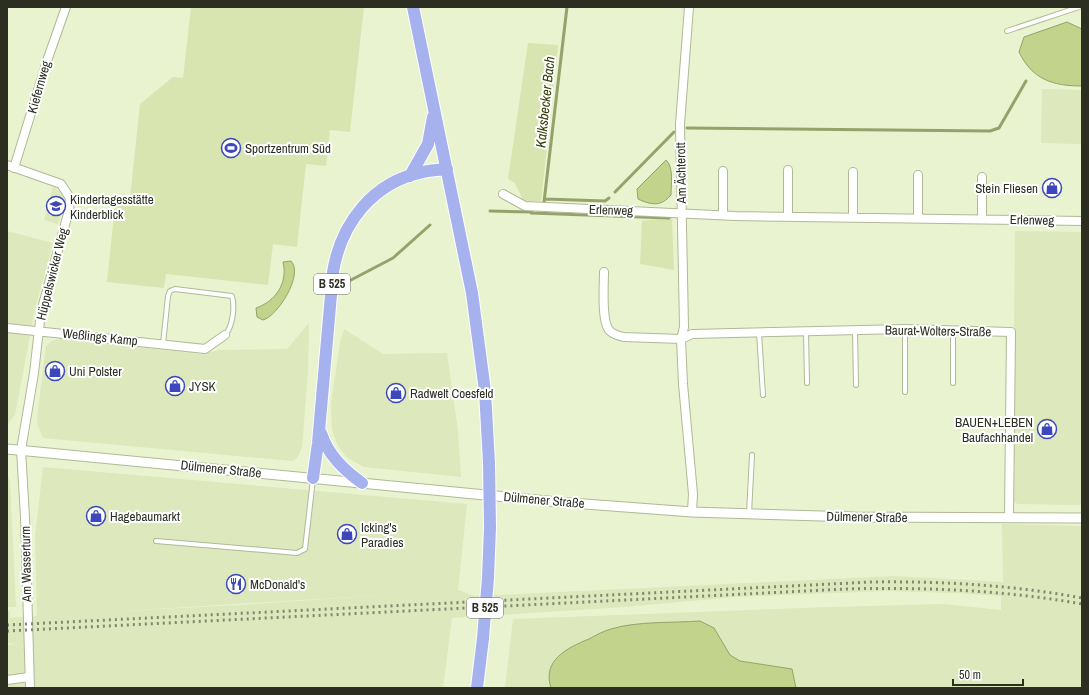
<svg xmlns="http://www.w3.org/2000/svg" width="1089" height="695" font-family="'Archivo Narrow',sans-serif">
  <style>
    .built { fill: #dde8bd; fill-rule: evenodd }
    .green { fill: #d8e5b0 }
    .water { fill: #c2d38b; stroke: #95a26b }
    .lines { fill: none; stroke-linecap: round; stroke-linejoin: round }
    .stream { stroke: #95a26b; stroke-width: 3 }
    .service-casing { stroke: #b1b997; stroke-width: 6 }
    .minor-casing { stroke: #b1b997; stroke-width: 10 }
    .tertiary-casing { stroke: #b1b997; stroke-width: 11 }
    .primary-casing { stroke: #fff; stroke-width: 14 }
    .service { stroke: #fff; stroke-width: 4 }
    .minor { stroke: #fff; stroke-width: 8 }
    .tertiary { stroke: #fff; stroke-width: 9 }
    .primary { stroke: #a6b2ee; stroke-width: 12 }
    .rail { stroke: #818770; stroke-width: 3; stroke-dasharray: 2 4; stroke-linecap: butt }
    .primary-bridge-casing { stroke: #fff; stroke-width: 14; stroke-linecap: butt }
    .primary-bridge { stroke: #a6b2ee; stroke-width: 12 }
    .labels { text-anchor: middle; dominant-baseline: central; stroke-width: 4; stroke-linejoin: round; paint-order: stroke }
    .shield { fill: #fff; stroke: #6b6d64; stroke-width: 1 }
    .shield-label { font-size: 12px; font-weight: bold; fill: #2b2e21 }
    .street-label { font-size: 13px; fill: #2b2e21; stroke: #fff }
    .poi-label { font-size: 13px; fill: #2b2e21; stroke: #fff; text-anchor: start }
    .water-label { font-size: 14px; font-style: italic; fill: #363f08; stroke: #fff }
  </style>
  <rect width="100%" height="100%" fill="#e9f3cf"/>
  <path class="built" d="M 1042,89 L 1082,90 L 1082,144 L 1041,143 Z
    M 53,186 L 60,192 L 65,200 L 58,224 L 44,220 Z
    M 7,231 L 53,243 L 35,309 L 15,415 L 7,425 Z
    M 1015,231 L 1082,232 L 1082,505 L 1018,504 L 1014,502 L 1012,496 Z
    M 309,323 L 308,372 L 302,448 L 297,458 L 292,461 L 43,438 L 38,426 L 37,418 L 46,346 L 53,340 L 63,339 L 200,354 L 219,350 L 287,349 Z
    M 344,329 L 383,354 L 447,353 L 458,431 L 461,477 L 364,467 L 346,457 L 337,444 L 332,430 L 331,404 L 340,343 Z
    M 43,467 L 467,504 L 458,590 L 475,596 L 894,576 L 1003,582 L 1002,524 L 1082,526 L 1082,688 L 505,688 L 513,619 L 829,607 L 944,604 L 1001,610 L 1001,596 L 955,593 L 885,591 L 735,597 L 624,607 L 452,618 L 443,688 L 7,688 L 7,645 L 17,644 L 7,643 L 7,611 L 10,611 L 10,618 L 37,616 L 35,537 ZM 383,595 L 239,605 L 106,612 Z
    M 7,473 L 10,482 L 16,607 L 7,607 Z"/>
  <path class="green" d="M 191,7 L 364,7 L 350,132 L 330,130 L 326,166 L 306,164 L 297,247 L 273,244 L 268,285 L 166,274 L 164,288 L 107,282 L 116,196 L 130,198 L 140,104 L 173,77 L 183,78 Z
    M 528,43 L 558,45 L 541,201 L 524,202 L 515,183 L 508,179 Z
    M 672,217 L 674,270 L 640,264 L 642,221 Z"/>
  <path class="water" d="M 1067,22 L 1082,29 L 1082,86 C 1052,86 1032,79 1019,52 L 1024,37 Z
    M 666,160 C 674,167 671,185 671,195 C 661,207 651,205 638,199 L 637,189 Z
    M 291,261 C 304,274 278,316 263,320 L 257,317 L 256,308 C 276,301 288,283 283,262 Z
    M 700,621 L 714,628 L 730,655 L 740,661 L 792,669 L 796,688 L 551,688 C 542,660 567,648 589,639 C 596,635 604,631 611,629 C 637,621 673,623 700,621 Z"/>
  <g class="lines">
    <path class="stream" d="M 687,128 L 990,131 L 999,128 L 1026,81
      M 615,192 L 674,132
      M 545,199 L 605,201 L 609,198
      M 544,202 L 567,7
      M 490,211 L 532,212
      M 531,213 L 669,218
      M 351,280 L 393,258 L 430,225"/>
    <defs>
      <path id="service" d="M 1007,31 L 1079,7
        M 855,331 L 856,385
        M 806,332 L 807,383
        M 759,333 L 763,395
        M 163,344 L 168,296 L 170,291 L 175,289 L 232,296 C 235,307 233,326 225,335
        M 953,383 L 953,332
        M 905,392 L 905,329
        M 749,514 L 752,455
        M 156,541 L 297,553 L 305,549 L 313,479"/>
      <path id="minor" d="M 689,7 L 680,124 L 684,327 L 681,339 L 683,384 L 693,494 L 692,512
        M 7,165 L 61,184 L 70,198 L 69,210 L 41,312 L 34,373 L 21,450 L 25,517 L 30,688
        M 14,168 L 48,58 L 66,7
        M 503,194 L 525,206 L 735,216 L 1082,221
        M 723,215 L 723,171
        M 788,216 L 788,170
        M 853,216 L 853,172
        M 918,218 L 918,175
        M 982,219 L 982,177
        M 604,272 C 604,285 601,323 610,331 C 614,335 619,336 624,337 L 681,339 L 692,334 L 905,329 L 1011,332 L 1009,516
        M 7,328 L 205,349 L 225,335
        M 7,680 L 29,677"/>
      <path id="tertiary" d="M 7,449 L 558,502 L 692,512 L 855,517 L 1082,518"/>
      <path id="primary" d="M 413,7 L 472,293 L 485,391 L 489,463
        M 410,176 L 428,144 L 433,117
        M 321,433 C 328,455 344,470 362,483
        M 313,478 L 318,443 L 333,272 C 341,223 373,182 423,172 C 431,170 439,170 447,169
        M 488,578 L 490,527
        M 477,688 L 483,638"/>
    </defs>
    <use href="#service" class="service-casing"/>
    <use href="#minor" class="minor-casing"/>
    <use href="#tertiary" class="tertiary-casing"/>
    <use href="#primary" class="primary-casing"/>
    <use href="#service" class="service"/>
    <use href="#minor" class="minor"/>
    <use href="#tertiary" class="tertiary"/>
    <use href="#primary" class="primary"/>
    <path class="rail" d="M 7,625 L 871,582 C 942,581 1012,585 1082,598
      M 7,631 L 845,589 C 925,587 1003,590 1082,604"/>
    <defs>
      <path id="primary-bridge" d="M 489,463 L 490,527
        M 483,638 L 488,578"/>
    </defs>
    <use href="#primary-bridge" class="primary-bridge-casing"/>
    <use href="#primary-bridge" class="primary-bridge"/>
  </g>
  <defs>
    <symbol id="stadium-ring" viewBox="-11 -11 22 22"><circle r="9.5" fill="#fff" stroke="#3b47ba" stroke-width="1.5"/><path d="M0-5a6.5 5 0 1 0 0 10a6.5 5 0 1 0 0-10ZM-3.5-1.8h7v3.6h-7Z" fill="#3b47ba"/></symbol>
    <symbol id="shop-ring" viewBox="-11 -11 22 22"><circle r="9.5" fill="#fff" stroke="#3b47ba" stroke-width="1.5"/><path d="M-5-2.5h2.3a2.7 3.5 0 0 1 5.4 0H5L5.5 6h-11ZM-1.5-2.5h3a1.5 2.3 0 0 0-3 0Z" fill="#3b47ba"/></symbol>
    <symbol id="school-ring" viewBox="-11 -11 22 22"><circle r="9.5" fill="#fff" stroke="#3b47ba" stroke-width="1.5"/><path d="M0-5L7-2L0 1L-7-2ZM-4 1L0 2.5L4 1V4Q0 6-4 4Z" fill="#3b47ba"/></symbol>
    <symbol id="restaurant-ring" viewBox="-11 -11 22 22"><circle r="9.5" fill="#fff" stroke="#3b47ba" stroke-width="1.5"/><path d="M-5-6h1v4h1v-4h1v4h1v-4h1v5L-1.5 .5V6h-2V.5L-5-1ZM5-6V6H3V1.5H1.5Q1.5-4 5-6Z" fill="#3b47ba"/></symbol>
  </defs>
  <g fill-rule="evenodd">
    <use href="#stadium-ring" x="220" y="137" width="22" height="22"/>
    <use href="#shop-ring" x="1041" y="177" width="22" height="22"/>
    <use href="#school-ring" x="45" y="195" width="22" height="22"/>
    <use href="#shop-ring" x="44" y="360" width="22" height="22"/>
    <use href="#shop-ring" x="164" y="375" width="22" height="22"/>
    <use href="#shop-ring" x="385" y="382" width="22" height="22"/>
    <use href="#shop-ring" x="1036" y="418" width="22" height="22"/>
    <use href="#shop-ring" x="85" y="505" width="22" height="22"/>
    <use href="#shop-ring" x="336" y="523" width="22" height="22"/>
    <use href="#restaurant-ring" x="225" y="573" width="22" height="22"/>
  </g>
  <g class="labels">
    <g class="shield">
      <rect x="314" y="274" width="36" height="20" rx="3"/>
      <rect x="467" y="598" width="36" height="20" rx="3"/>
    </g>
    <g class="shield-label">
      <text x="332" y="284">B 525</text>
      <text x="485" y="608">B 525</text>
    </g>
    <g class="street-label">
      <text transform="translate(39 87) rotate(-74)">Kiefernweg</text>
      <text transform="translate(681 173) rotate(-91)">Am Ächterott</text>
      <text transform="translate(611 210) rotate(2)">Erlenweg</text>
      <text transform="translate(1032 220) rotate(1)">Erlenweg</text>
      <text transform="translate(52 274) rotate(-76)">Hüppelswicker Weg</text>
      <text transform="translate(938 331) rotate(1)">Baurat-Wolters-Straße</text>
      <text transform="translate(100 337) rotate(6)">Weßlings Kamp</text>
      <text transform="translate(221 469) rotate(6)">Dülmener Straße</text>
      <text transform="translate(544 500) rotate(5)">Dülmener Straße</text>
      <text transform="translate(867 517) rotate(1)">Dülmener Straße</text>
      <text transform="translate(26 564) rotate(-91)">Am Wasserturm</text>
    </g>
    <g class="poi-label">
      <text x="245" y="148">Sportzentrum Süd</text>
      <text x="1038" y="188" text-anchor="end">Stein Fliesen</text>
      <text x="70" y="199">Kindertagesstätte<tspan x="70" dy="15">Kinderblick</tspan></text>
      <text x="69" y="371">Uni Polster</text>
      <text x="189" y="386">JYSK</text>
      <text x="410" y="393">Radwelt Coesfeld</text>
      <text x="1033" y="422" text-anchor="end">BAUEN+LEBEN<tspan x="1033" dy="15">Baufachhandel</tspan></text>
      <text x="110" y="516">Hagebaumarkt</text>
      <text x="361" y="527">Icking's<tspan x="361" dy="15">Paradies</tspan></text>
      <text x="250" y="584">McDonald's</text>
    </g>
    <g class="water-label">
      <text transform="translate(545 102) rotate(-84)">Kalksbecker Bach</text>
    </g>
  </g>
  <rect width="1089" height="695" fill="none" stroke="#2b2e21" stroke-width="16"/>
  <path d="M953 679v6h70v-6" fill="none" stroke="#2b2e21" stroke-width="2"/>
  <text x="959" y="679" font-size="12" fill="#2b2e21" stroke="#ffffff" stroke-width="3" paint-order="stroke">50 m</text>
</svg>
